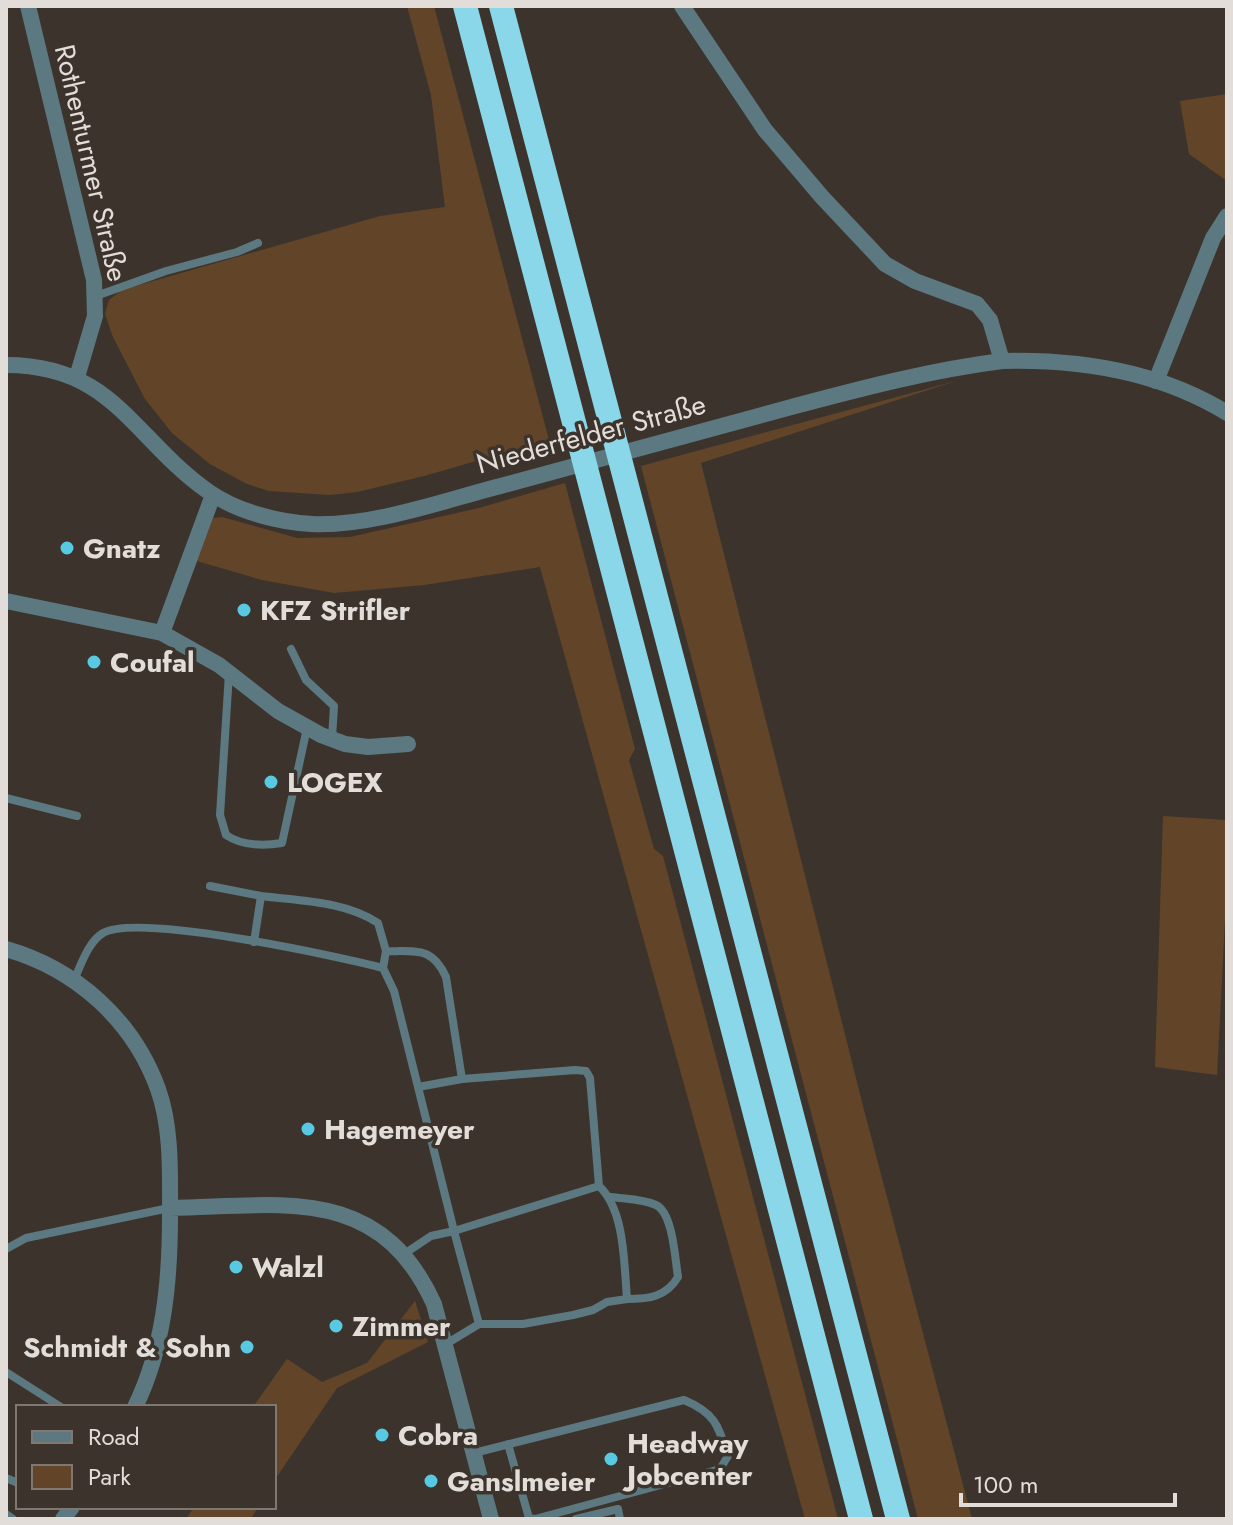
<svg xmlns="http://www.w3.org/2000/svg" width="1233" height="1525" font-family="Jost,sans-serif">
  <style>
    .green { fill: #624528 }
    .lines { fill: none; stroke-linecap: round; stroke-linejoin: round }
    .service { stroke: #5c7981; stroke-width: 8 }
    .minor { stroke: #5c7981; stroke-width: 16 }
    .tertiary { stroke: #5c7981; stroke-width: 16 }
    .motorway { stroke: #8bd7ea; stroke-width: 24 }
    .poi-dot { fill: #58c9e3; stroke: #3c342c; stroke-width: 3 }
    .labels { text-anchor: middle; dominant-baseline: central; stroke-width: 7; stroke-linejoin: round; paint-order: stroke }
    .street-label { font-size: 28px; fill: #e2ddd8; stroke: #3c342c }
    .poi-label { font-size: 28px; font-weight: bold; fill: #e2ddd8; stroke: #3c342c; text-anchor: start }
  </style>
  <rect width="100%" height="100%" fill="#3c342c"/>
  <path class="green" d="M 407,6 L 434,6 L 549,440 L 424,476 L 357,492 L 330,495 L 269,491 L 247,484 L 210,464 L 172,433 L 145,399 L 113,337 L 105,314 L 109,300 L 122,290 L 380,216 L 445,207 L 431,95 Z
    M 1227,94 L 1227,181 L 1189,154 L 1180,101 Z
    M 956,381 L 701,463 L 864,1110 L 972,1519 L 918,1519 L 641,466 Z
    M 565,483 L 635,749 L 629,760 L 654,849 L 663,856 L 838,1519 L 805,1519 L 540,567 L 424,585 L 334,593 L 262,580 L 197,561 L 213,518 L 222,517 L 297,538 L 350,537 L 479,508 Z
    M 1163,816 L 1227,820 L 1227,881 L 1217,1075 L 1155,1067 Z
    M 415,1301 L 428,1342 L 337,1388 L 274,1481 L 274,1407 L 253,1407 L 287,1359 L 322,1382 L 367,1363 Z
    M 194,1507 L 258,1507 L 251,1519 L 186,1519 Z"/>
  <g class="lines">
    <path class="service" d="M 96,296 L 166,271 L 237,252 L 258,243
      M 291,649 L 306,680 L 334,706 L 332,738
      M 229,673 L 220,815 L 226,835 C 242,846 263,846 282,843 L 307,728
      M 6,798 L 77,816
      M 210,886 L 261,896
      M 254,942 L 261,896 C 300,901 345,901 378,923 L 386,951 L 383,968
      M 386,951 C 416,952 432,946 446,977 L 462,1079 L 418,1087
      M 74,980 C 81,965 88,942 103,933 C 139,913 336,956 383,968 L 394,991 L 454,1231 L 431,1236 L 404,1254
      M 462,1079 L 575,1070 L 586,1071 L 590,1078 L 599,1186
      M 611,1197 C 625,1199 643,1199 656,1205 C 673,1213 675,1259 678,1277 C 666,1297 649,1299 627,1299
      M 6,1249 L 26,1238 L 169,1208
      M 446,1344 L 479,1324 L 523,1324 L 573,1315 L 593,1310 L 607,1302 L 627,1299 C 624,1264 625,1210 599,1186 L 454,1231 L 479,1324
      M 6,1372 L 61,1407
      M 474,1453 L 684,1400 C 715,1413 718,1425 728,1456 L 720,1469 L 535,1519 L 529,1518 L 508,1444
      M 6,1478 L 18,1483
      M 6,1514 L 13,1519
      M 576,1519 L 618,1509 L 620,1519"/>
    <path class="minor" d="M 28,6 L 94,280 L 95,316 L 77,377
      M 6,365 C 114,365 133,439 209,492 C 238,512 278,522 312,524 C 373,527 448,499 508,484 C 603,458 699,432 795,406 C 863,388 931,370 1002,361
      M 1156,381 L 1213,238 L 1227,216
      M 6,601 L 162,633 L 219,665 L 278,711 L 321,735 L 345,744 L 368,747 L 408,744
      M 162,633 L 213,495
      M 6,949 C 76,969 133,1020 158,1089 C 172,1128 170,1175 170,1216 C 170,1281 164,1348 135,1407
      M 170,1208 C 281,1206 379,1183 434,1304 L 491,1519
      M 63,1519 L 72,1507"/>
    <path class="tertiary" d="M 682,6 L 765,130 L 822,197 L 885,264 L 915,281 L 977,304 L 990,320 L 1002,361 C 1079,359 1160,372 1227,413"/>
    <path class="motorway" d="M 465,6 L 861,1519
      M 501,6 L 898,1519"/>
  </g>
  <g class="poi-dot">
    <circle cx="67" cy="548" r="8"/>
    <circle cx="244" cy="610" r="8"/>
    <circle cx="94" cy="662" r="8"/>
    <circle cx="271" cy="782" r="8"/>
    <circle cx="308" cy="1129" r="8"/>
    <circle cx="236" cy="1267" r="8"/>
    <circle cx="336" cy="1326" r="8"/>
    <circle cx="247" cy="1347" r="8"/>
    <circle cx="382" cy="1435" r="8"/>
    <circle cx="611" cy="1459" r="8"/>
    <circle cx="431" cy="1481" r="8"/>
  </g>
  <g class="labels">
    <g class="street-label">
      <text transform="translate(91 163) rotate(77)">Rothenturmer Straße</text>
      <text transform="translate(591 434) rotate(-15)">Niederfelder Straße</text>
    </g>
    <g class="poi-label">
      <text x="83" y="548">Gnatz</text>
      <text x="260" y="610">KFZ Strifler</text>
      <text x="110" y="662">Coufal</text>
      <text x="287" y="782">LOGEX</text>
      <text x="324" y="1129">Hagemeyer</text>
      <text x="252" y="1267">Walzl</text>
      <text x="352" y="1326">Zimmer</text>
      <text x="231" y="1347" text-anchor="end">Schmidt &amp; Sohn</text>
      <text x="398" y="1435">Cobra</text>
      <text x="627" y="1443">Headway<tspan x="627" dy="32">Jobcenter</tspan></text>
      <text x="447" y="1481">Ganslmeier</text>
    </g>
  </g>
  <rect width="1233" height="1525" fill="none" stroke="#e2ddd8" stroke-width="16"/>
  <rect x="16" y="1405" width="260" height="104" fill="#3c342c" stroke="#7e7871" stroke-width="2"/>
  <rect x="32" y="1431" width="40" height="12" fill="#5c7981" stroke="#7e7871" stroke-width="2"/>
  <text x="88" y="1445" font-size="24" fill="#e2ddd8">Road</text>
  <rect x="32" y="1465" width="40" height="24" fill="#624528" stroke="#7e7871" stroke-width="2"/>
  <text x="88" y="1485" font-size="24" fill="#e2ddd8">Park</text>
  <path d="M961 1493v12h214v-12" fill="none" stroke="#e2ddd8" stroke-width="4"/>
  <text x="973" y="1493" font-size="24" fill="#e2ddd8" stroke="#3c342c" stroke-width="6" paint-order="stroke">100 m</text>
</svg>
